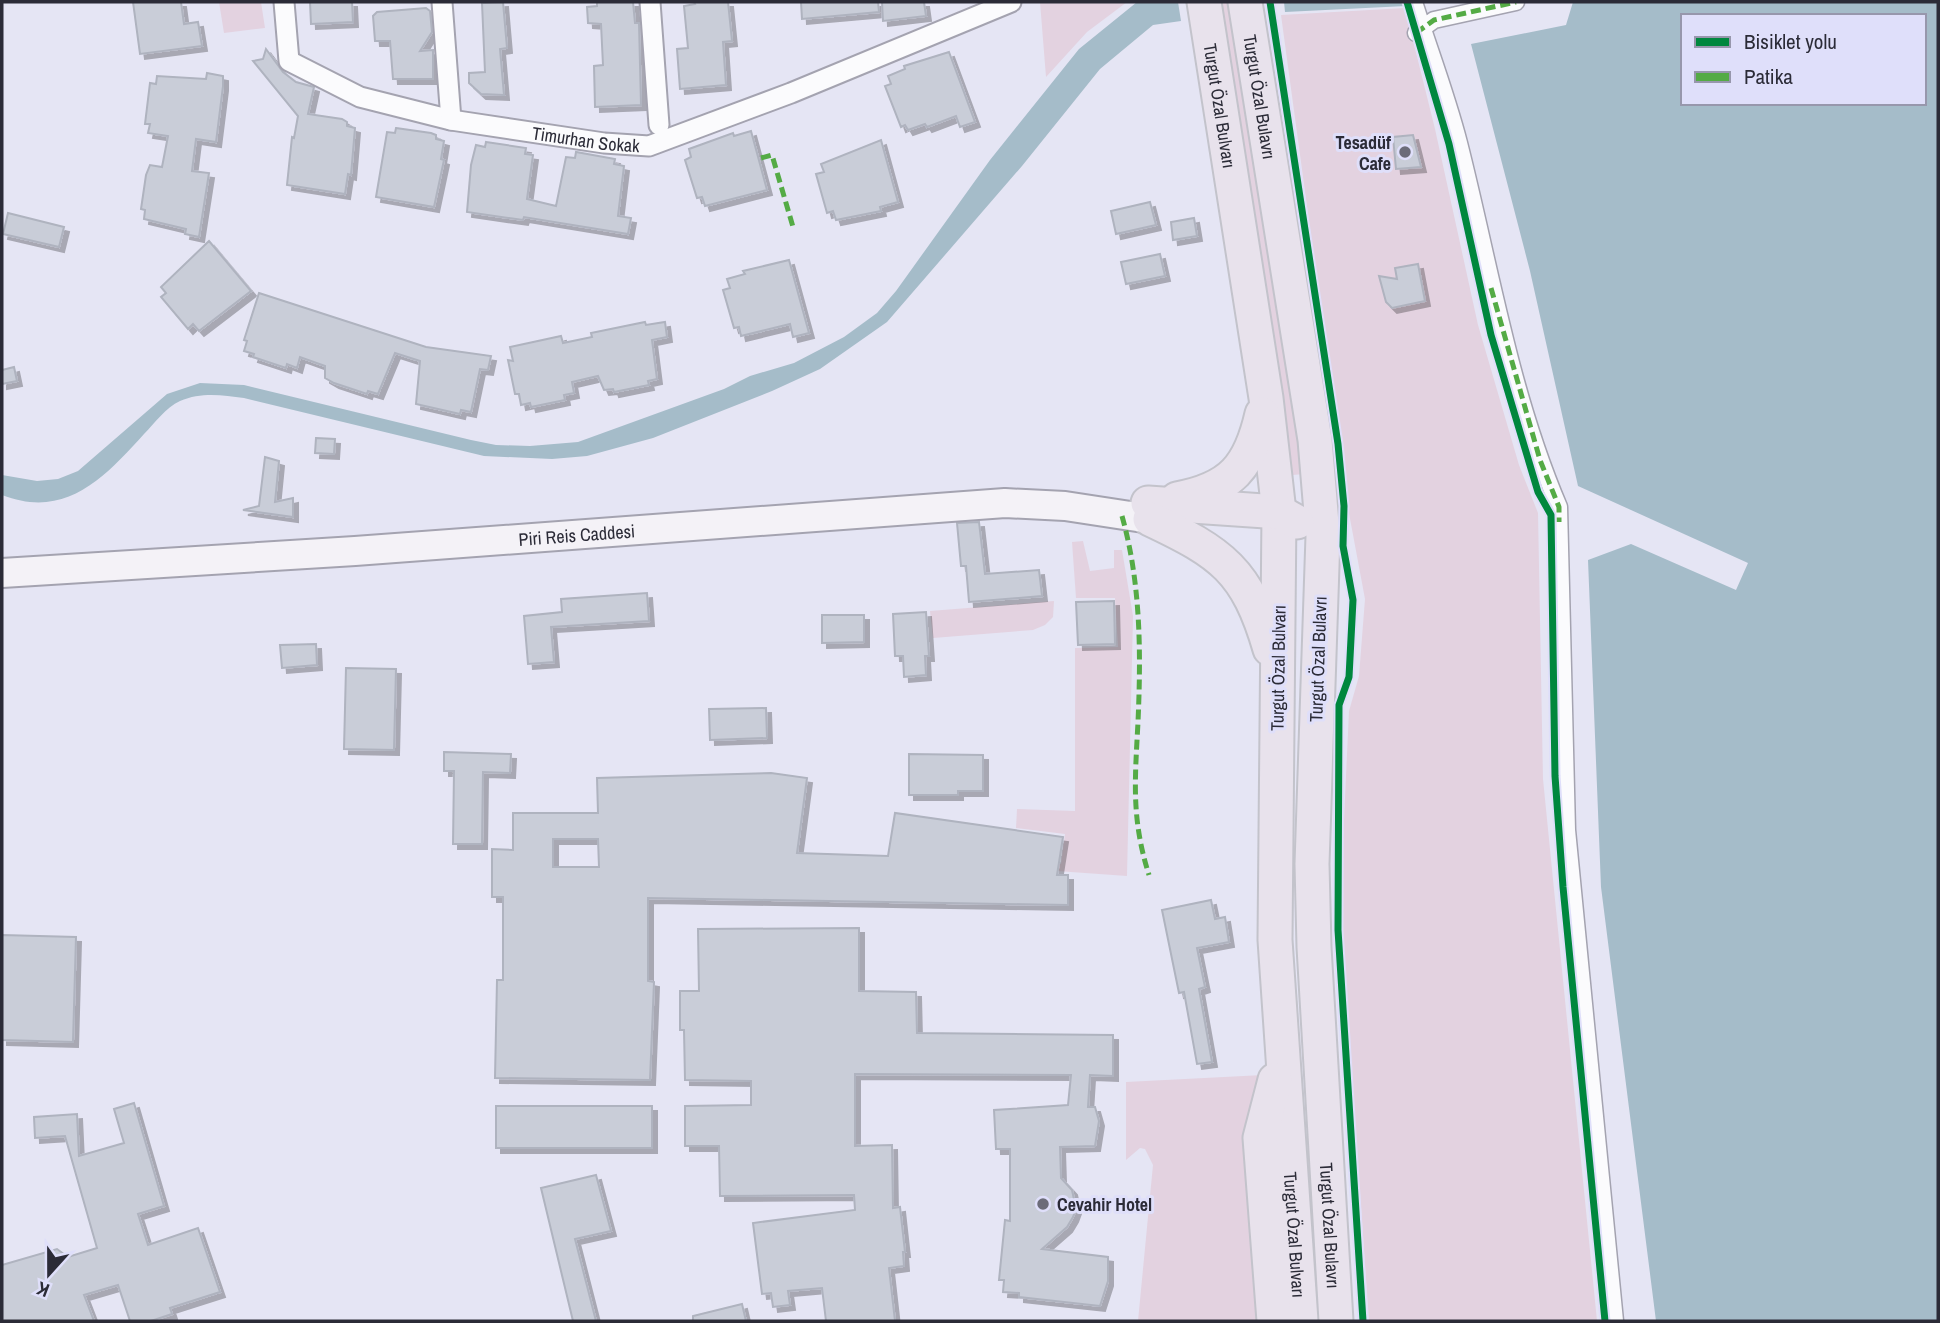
<svg xmlns="http://www.w3.org/2000/svg" width="1940" height="1323" font-family="'Archivo Narrow',sans-serif">
  <style>
    .green { fill: #e3d2e0 }
    .water { fill: #a5bcc9; fill-rule: evenodd }
    .building { fill: #c9cdd8; stroke: #afb3bf; stroke-width: 2; fill-rule: evenodd; filter: url(#shadow) }
    .lines { fill: none; stroke-linecap: round; stroke-linejoin: round }
    .pedestrian-casing { stroke: #a4a3b0; stroke-width: 19 }
    .minor-casing { stroke: #a4a3b0; stroke-width: 23 }
    .secondary-casing { stroke: #a4a3b0; stroke-width: 32 }
    .trunk-casing { stroke: #c3c3cb; stroke-width: 37 }
    .pedestrian { stroke: #fbfbfd; stroke-width: 16 }
    .minor { stroke: #fbfbfd; stroke-width: 19 }
    .secondary { stroke: #f4f2f7; stroke-width: 28 }
    .trunk { stroke: #e8e2ec; stroke-width: 33 }
    .quiet { stroke: #54ab45; stroke-width: 5; stroke-dasharray: 10 5; stroke-linecap: butt }
    .cycleway-casing { stroke: #dfdffa; stroke-width: 11 }
    .cycleway { stroke: #00873e; stroke-width: 7 }
    .poi-dot { fill: #6c6c79; stroke: #dfdffa; stroke-width: 2.5 }
    .labels { text-anchor: middle; dominant-baseline: central; stroke-width: 6; stroke-linejoin: round; paint-order: stroke }
    .street-label { font-size: 18px; fill: #2b2b37; stroke: #dfdffa }
    .poi-label { font-size: 18px; font-weight: bold; fill: #2b2b37; stroke: #dfdffa; text-anchor: end }
  </style>
  <defs>
    <filter id="shadow"><feDropShadow dx="5" dy="5" stdDeviation="0" flood-color="#0004"/></filter>
  </defs>
  <rect width="100%" height="100%" fill="#e5e5f4"/>
  <path class="green" d="M 219,2 L 261,2 L 265,28 L 224,33 Z
    M 1040,2 L 1127,2 L 1087,32 L 1046,77 Z
    M 1219,2 L 1232,2 L 1305,474 L 1292,475 L 1284,408 Z
    M 1405,8 L 1435,129 L 1478,325 L 1519,465 L 1538,513 L 1543,779 L 1597,1321 L 1369,1321 L 1340,907 L 1349,711 L 1359,676 L 1365,599 L 1348,508 L 1281,15 Z
    M 1083,541 L 1090,571 L 1114,568 L 1114,550 L 1122,550 L 1133,616 L 1127,876 L 1029,869 L 1030,862 L 1061,864 L 1065,834 L 1016,828 L 1017,809 L 1075,811 L 1075,648 L 1118,647 L 1115,598 L 1076,598 L 1072,542 Z
    M 1054,601 L 1053,617 L 1045,625 L 1033,630 L 933,638 L 930,611 Z
    M 1263,1075 L 1261,1314 L 1257,1321 L 1138,1321 L 1153,1165 L 1145,1149 L 1140,1148 L 1126,1160 L 1126,1082 Z"/>
  <path class="water" d="M 1137,2 L 1178,2 L 1181,21 L 1153,25 L 1100,69 L 1022,166 L 887,322 L 820,369 L 772,391 L 653,438 L 587,456 L 552,459 L 484,456 L 244,398 C 222,395 201,392 180,401 C 166,407 155,423 144,434 C 105,477 66,520 2,495 L 2,475 L 37,481 L 58,479 L 78,471 L 167,394 L 200,383 L 244,385 L 471,440 L 496,445 L 530,446 L 578,442 L 724,389 L 750,376 L 794,363 L 844,337 L 877,313 L 896,291 L 990,160 L 1079,49 Z
    M 1284,2 L 1404,2 L 1406,6 L 1285,12 Z
    M 1573,2 L 1938,2 L 1938,1321 L 1656,1321 L 1601,887 L 1588,560 L 1631,544 L 1736,590 L 1748,563 L 1578,486 L 1530,271 L 1471,44 L 1566,25 ZM 1683,16 L 1924,16 L 1924,103 L 1683,103 Z"/>
  <path class="building" d="M 133,2 L 181,2 L 184,24 L 198,22 L 202,46 L 140,54 Z
    M 310,2 L 352,2 L 353,22 L 311,24 Z
    M 503,2 L 507,48 L 500,49 L 504,95 L 481,94 L 469,83 L 469,73 L 485,72 L 482,3 Z
    M 597,2 L 633,2 L 635,23 L 639,23 L 641,105 L 595,107 L 594,66 L 603,65 L 601,24 L 588,23 L 587,7 L 597,6 Z
    M 694,2 L 728,2 L 732,41 L 723,42 L 726,85 L 680,89 L 677,49 L 688,48 L 684,6 L 695,4 Z
    M 801,2 L 878,2 L 879,12 L 802,19 Z
    M 882,2 L 924,2 L 926,16 L 883,21 Z
    M 426,8 L 430,11 L 432,32 L 420,51 L 433,50 L 433,79 L 393,79 L 390,41 L 375,41 L 373,16 L 377,12 Z
    M 266,49 L 283,72 L 296,82 L 314,87 L 308,114 L 342,119 L 347,122 L 347,126 L 355,128 L 351,175 L 348,174 L 345,194 L 287,185 L 292,137 L 294,138 L 298,116 L 253,61 L 263,59 Z
    M 949,52 L 975,122 L 960,127 L 956,116 L 927,127 L 925,124 L 908,130 L 905,125 L 901,127 L 885,86 L 891,84 L 888,76 L 905,69 L 904,66 Z
    M 207,73 L 223,76 L 223,86 L 216,142 L 196,139 L 192,171 L 209,173 L 199,237 L 185,234 L 186,229 L 144,219 L 145,210 L 141,209 L 146,175 L 150,165 L 162,167 L 168,136 L 148,133 L 150,124 L 145,124 L 150,83 L 156,84 L 157,76 L 206,79 Z
    M 396,128 L 431,133 L 436,135 L 436,139 L 444,141 L 441,159 L 444,160 L 434,207 L 376,197 L 387,132 L 395,133 Z
    M 751,131 L 767,190 L 705,206 L 702,197 L 697,198 L 685,160 L 691,157 L 689,149 L 733,133 L 734,136 Z
    M 1413,135 L 1421,167 L 1396,169 L 1393,137 Z
    M 881,140 L 898,202 L 880,207 L 881,211 L 836,220 L 833,211 L 827,213 L 816,174 L 824,172 L 821,164 Z
    M 486,142 L 526,148 L 525,154 L 533,155 L 527,199 L 556,206 L 566,157 L 575,158 L 576,152 L 615,159 L 614,164 L 624,166 L 618,216 L 631,218 L 628,234 L 524,217 L 523,220 L 467,212 L 471,165 L 476,145 L 485,147 Z
    M 1150,202 L 1156,225 L 1116,234 L 1111,211 Z
    M 8,213 L 64,227 L 59,247 L 3,234 Z
    M 1194,218 L 1197,236 L 1173,240 L 1171,222 Z
    M 209,241 L 251,291 L 199,331 L 193,324 L 188,329 L 161,297 L 166,293 L 161,287 Z
    M 1160,254 L 1165,276 L 1126,284 L 1121,262 Z
    M 789,260 L 809,333 L 793,337 L 790,324 L 741,336 L 739,327 L 734,328 L 723,290 L 730,288 L 727,279 L 745,274 L 743,271 Z
    M 1418,264 L 1425,301 L 1392,308 L 1386,302 L 1379,276 L 1397,279 L 1395,268 Z
    M 259,293 L 426,347 L 491,356 L 488,370 L 480,369 L 471,412 L 461,410 L 460,414 L 416,404 L 420,361 L 395,353 L 378,394 L 368,391 L 367,394 L 334,383 L 325,378 L 325,366 L 300,357 L 297,368 L 287,364 L 286,368 L 253,357 L 254,354 L 244,351 L 247,341 L 244,340 Z
    M 645,322 L 646,325 L 665,322 L 667,337 L 652,340 L 657,379 L 648,381 L 649,385 L 614,392 L 613,389 L 604,390 L 598,376 L 572,382 L 574,393 L 564,395 L 565,400 L 531,407 L 530,403 L 521,405 L 519,394 L 515,394 L 508,360 L 513,361 L 510,347 L 561,336 L 563,343 L 592,337 L 591,333 Z
    M 14,367 L 17,381 L 2,384 L 2,370 Z
    M 316,438 L 335,439 L 334,454 L 315,453 Z
    M 265,457 L 279,461 L 275,502 L 293,498 L 293,517 L 243,510 L 259,506 Z
    M 979,522 L 985,574 L 1039,570 L 1042,596 L 969,602 L 966,566 L 961,566 L 957,523 Z
    M 647,593 L 649,621 L 551,627 L 554,662 L 528,664 L 524,616 L 562,612 L 561,599 Z
    M 1114,601 L 1115,644 L 1078,645 L 1076,602 Z
    M 926,612 L 929,656 L 925,656 L 926,675 L 904,677 L 903,656 L 895,656 L 893,614 Z
    M 822,615 L 864,615 L 864,642 L 822,643 Z
    M 316,644 L 317,665 L 282,668 L 280,645 Z
    M 346,668 L 396,669 L 394,750 L 344,749 Z
    M 766,708 L 767,738 L 710,740 L 709,709 Z
    M 444,752 L 511,754 L 510,773 L 483,772 L 482,844 L 453,844 L 454,771 L 444,771 Z
    M 909,754 L 983,755 L 983,791 L 958,791 L 958,795 L 909,795 Z
    M 771,773 L 807,778 L 797,853 L 888,856 L 895,813 L 1063,837 L 1057,875 L 1068,875 L 1068,905 L 648,898 L 648,981 L 654,982 L 650,1080 L 495,1078 L 497,980 L 503,980 L 503,897 L 492,897 L 492,849 L 513,850 L 513,813 L 598,813 L 597,778 ZM 553,839 L 598,839 L 599,867 L 553,867 Z
    M 1211,900 L 1215,919 L 1225,917 L 1229,942 L 1197,948 L 1205,987 L 1199,989 L 1212,1062 L 1197,1064 L 1184,992 L 1179,993 L 1162,910 Z
    M 859,928 L 859,991 L 916,992 L 917,1033 L 1113,1035 L 1113,1076 L 1090,1075 L 1088,1107 L 1095,1107 L 1099,1121 L 1095,1146 L 1060,1147 L 1061,1178 L 1072,1190 L 1076,1209 L 1073,1217 L 1067,1227 L 1042,1249 L 1108,1257 L 1108,1281 L 1100,1306 L 1019,1297 L 1019,1293 L 1003,1292 L 1004,1280 L 999,1280 L 1005,1220 L 1010,1221 L 1010,1149 L 996,1149 L 994,1110 L 1068,1105 L 1071,1075 L 855,1074 L 855,1146 L 892,1145 L 893,1208 L 900,1207 L 905,1252 L 903,1252 L 904,1266 L 889,1268 L 895,1321 L 826,1321 L 822,1288 L 788,1291 L 790,1305 L 773,1307 L 771,1293 L 762,1294 L 753,1223 L 855,1210 L 854,1195 L 720,1196 L 719,1146 L 685,1146 L 685,1106 L 751,1105 L 751,1081 L 685,1080 L 684,1030 L 680,1030 L 680,991 L 699,991 L 698,929 Z
    M 2,935 L 76,937 L 73,1042 L 2,1040 Z
    M 134,1103 L 164,1206 L 138,1214 L 148,1245 L 198,1228 L 220,1292 L 170,1308 L 172,1314 L 151,1321 L 130,1321 L 118,1285 L 84,1295 L 94,1321 L 2,1321 L 2,1265 L 57,1249 L 68,1257 L 97,1248 L 65,1136 L 35,1138 L 34,1117 L 77,1114 L 79,1156 L 124,1143 L 114,1109 Z
    M 496,1106 L 652,1106 L 652,1148 L 496,1148 Z
    M 596,1175 L 611,1231 L 575,1239 L 596,1321 L 573,1321 L 541,1188 Z
    M 742,1304 L 746,1321 L 693,1321 L 693,1316 Z"/>
  <g class="lines">
    <defs>
      <path id="pedestrian" d="M 1414,2 C 1429,49 1447,96 1459,143 C 1490,265 1509,390 1559,507 L 1567,830 L 1615,1321
        M 1416,33 L 1434,20 L 1516,2"/>
      <g id="minor">
        <path id="s1" d="M 284,2 L 289,61 L 360,97 L 451,120 L 604,143 L 649,146 L 791,93 L 1011,2"/>
        <path d="M 442,2 L 451,120"/>
        <path d="M 650,2 L 659,125"/>
      </g>
      <g id="secondary">
        <path id="s2" d="M 2,573 L 355,551 L 1005,503 L 1065,506 L 1150,519"/>
      </g>
      <g id="trunk">
        <path id="s3" d="M 1204,2 L 1266,398 L 1279,512 L 1275,940 L 1301,1321"/>
        <path id="s4" d="M 1245,2 L 1315,440 L 1323,536 L 1312,864 L 1314,947 L 1336,1321"/>
        <path d="M 1177,499 C 1231,489 1250,467 1262,414"/>
        <path d="M 1148,503 L 1279,512 L 1297,522"/>
        <path d="M 1150,519 C 1222,553 1247,570 1270,649"/>
        <path d="M 1274,1321 L 1260,1138 L 1275,1080"/>
      </g>
    </defs>
    <use href="#pedestrian" class="pedestrian-casing"/>
    <use href="#minor" class="minor-casing"/>
    <use href="#secondary" class="secondary-casing"/>
    <use href="#trunk" class="trunk-casing"/>
    <use href="#pedestrian" class="pedestrian"/>
    <use href="#minor" class="minor"/>
    <use href="#secondary" class="secondary"/>
    <use href="#trunk" class="trunk"/>
    <path class="quiet" d="M 1416,33 L 1434,20 L 1516,2
      M 761,158 L 772,155 L 793,227
      M 1491,288 L 1540,460 L 1559,507 L 1559,522
      M 1122,516 C 1141,584 1141,653 1138,722 C 1135,780 1131,818 1149,875"/>
    <defs>
      <path id="cycleway" d="M 1270,2 L 1338,444 L 1344,506 L 1343,546 L 1353,600 L 1349,677 L 1339,705 L 1338,930 L 1363,1321
        M 1407,2 L 1449,144 L 1491,335 L 1538,492 L 1551,515 L 1555,776 L 1563,887 L 1605,1321"/>
    </defs>
    <use href="#cycleway" class="cycleway-casing"/>
    <use href="#cycleway" class="cycleway"/>
  </g>
  <g class="poi-dot">
    <circle cx="1405" cy="152" r="7"/>
    <circle cx="1043" cy="1204" r="7"/>
  </g>
  <g class="labels">
    <g class="street-label">
      <text stroke="none"><textPath href="#s4" startOffset="96">Turgut Özal Bulavrı</textPath></text>
      <text stroke="none"><textPath href="#s3" startOffset="105">Turgut Özal Bulvarı</textPath></text>
      <text stroke="none"><textPath href="#s1" startOffset="369">Timurhan Sokak</textPath></text>
      <text stroke="none"><textPath href="#s2" startOffset="576">Piri Reis Caddesi</textPath></text>
      <text transform="translate(1318 659) rotate(-88)">Turgut Özal Bulavrı</text>
      <text transform="translate(1278 668) rotate(-89)">Turgut Özal Bulvarı</text>
      <text stroke="none"><textPath href="#s4" startOffset="1230">Turgut Özal Bulavrı</textPath></text>
      <text stroke="none"><textPath href="#s3" startOffset="1239">Turgut Özal Bulvarı</textPath></text>
    </g>
    <g class="poi-label">
      <text x="1391" y="142">Tesadüf<tspan x="1391" dy="21">Cafe</tspan></text>
      <text x="1057" y="1204" text-anchor="start">Cevahir Hotel</text>
    </g>
  </g>
  <rect width="1940" height="1323" fill="none" stroke="#2b2b37" stroke-width="7"/>
  <rect x="1681" y="14" width="245" height="91" fill="#dfdffa" stroke="#9797ac" stroke-width="2"/>
  <rect x="1695" y="37" width="35" height="10" fill="#00873e" stroke="#9797ac" stroke-width="2"/>
  <text x="1744" y="49" font-size="21" fill="#2b2b37">Bisiklet yolu</text>
  <rect x="1695" y="72" width="35" height="10" fill="#54ab45" stroke="#9797ac" stroke-width="2"/>
  <text x="1744" y="84" font-size="21" fill="#2b2b37">Patika</text>
  <g transform="translate(49 1274) rotate(201)" stroke="#dfdffa" stroke-width="5" paint-order="stroke">
  <path d="M0-5L12 26L0 18L-12 26Z" fill="#2b2b37"/>
  <text y="-10" font-size="19" font-weight="bold" text-anchor="middle" fill="#2b2b37">K</text>
  </g>
</svg>
